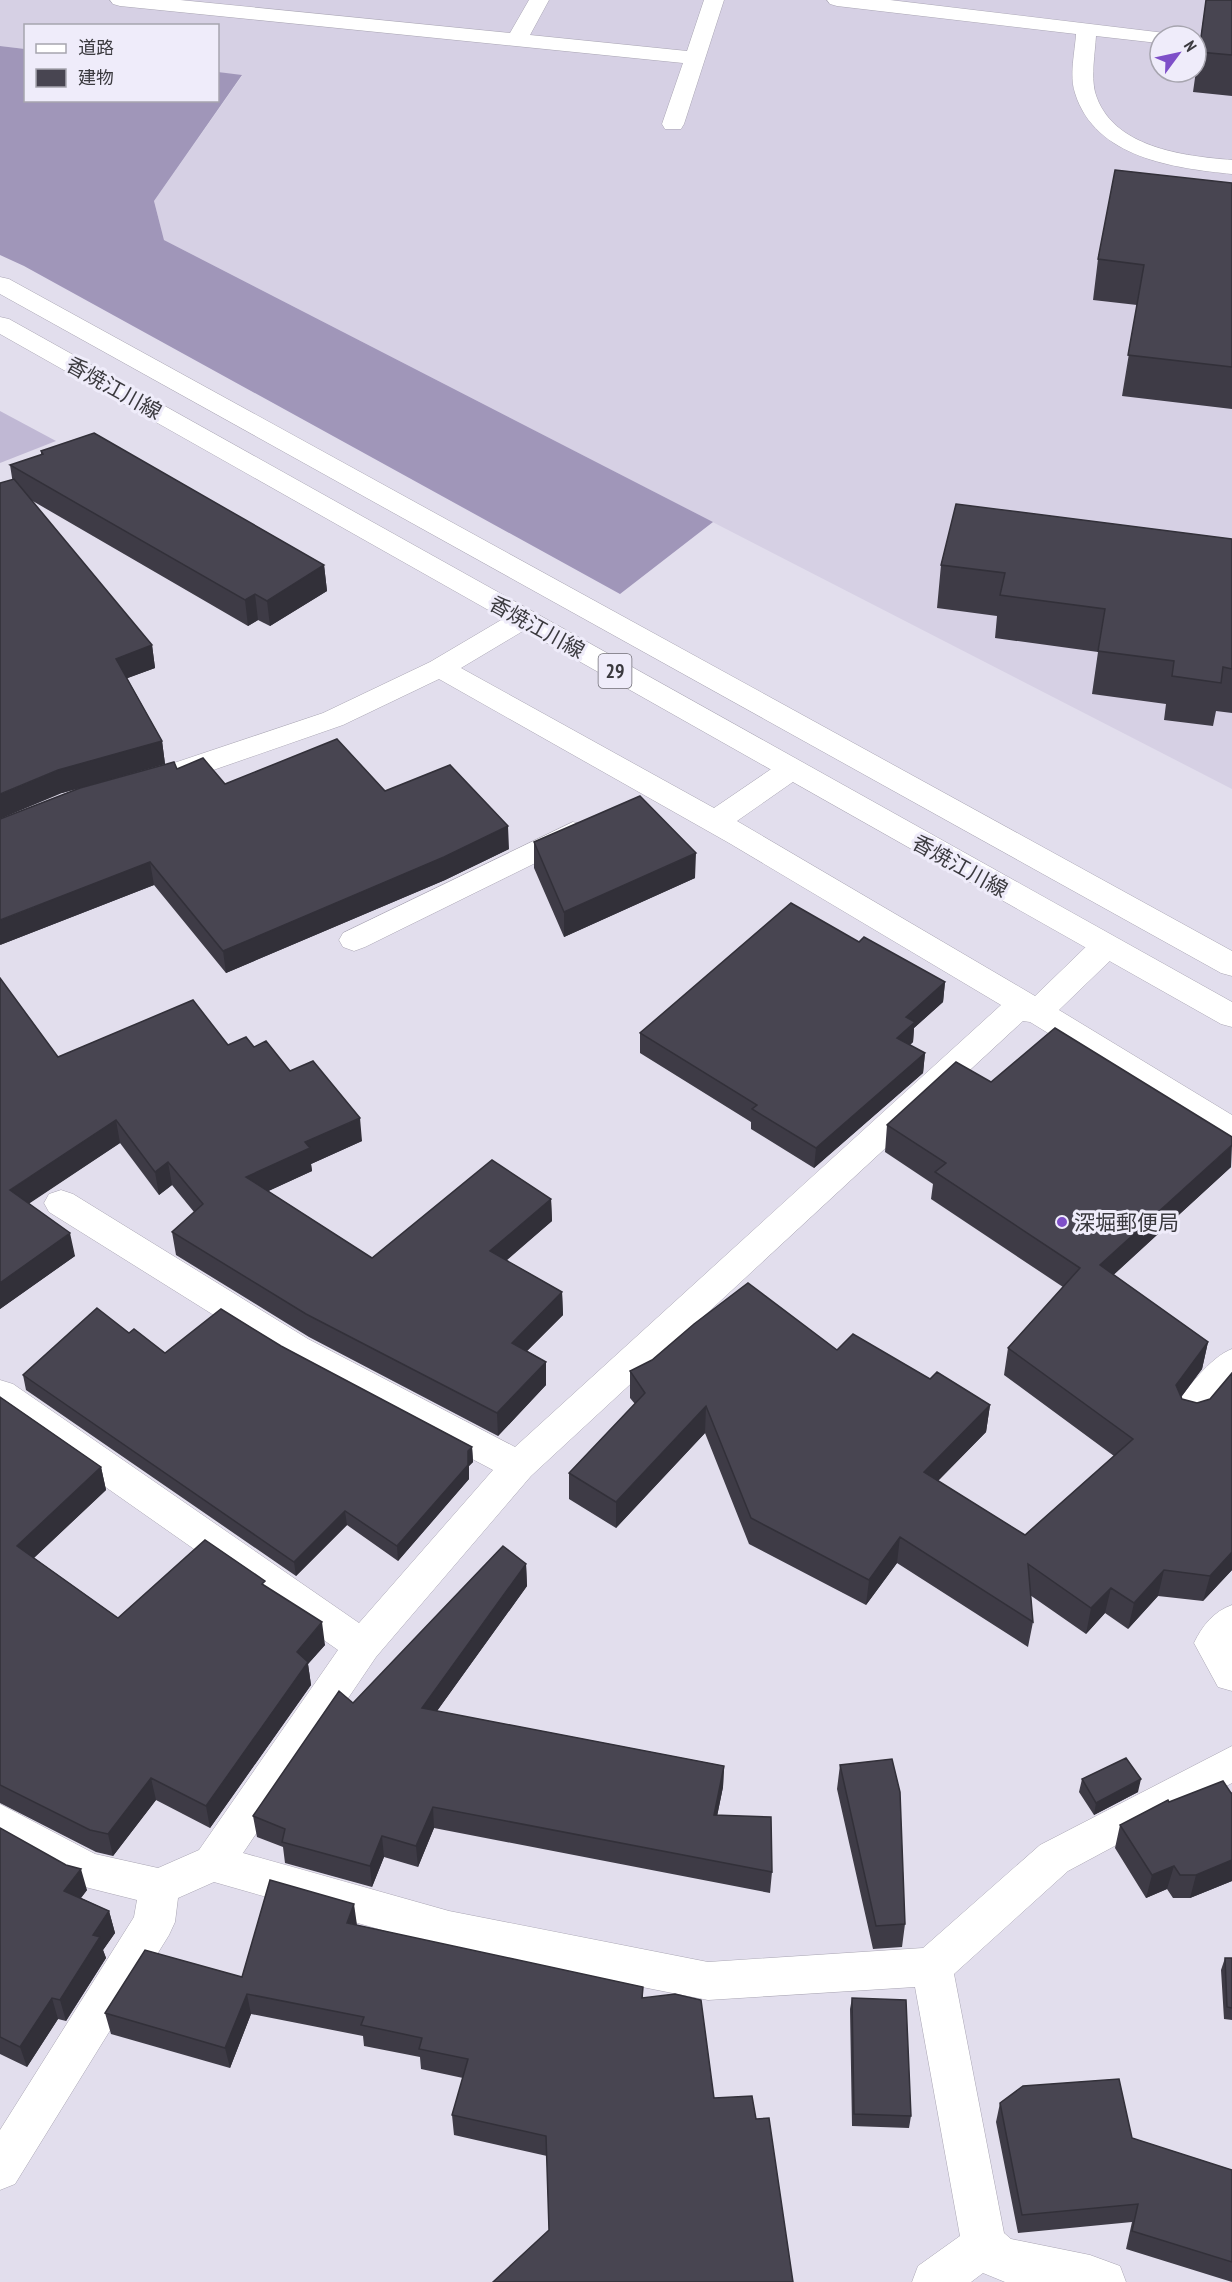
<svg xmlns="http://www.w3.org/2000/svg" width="1232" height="2282" font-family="'PT Sans Narrow','Noto Sans JP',sans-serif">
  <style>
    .built { fill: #d6d0e4; fill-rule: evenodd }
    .green { fill: #c0b8d4 }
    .forest { fill: #a096b9 }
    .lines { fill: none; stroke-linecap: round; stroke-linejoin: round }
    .service-casing { stroke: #a9a5b3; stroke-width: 1 }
    .minor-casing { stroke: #a9a5b3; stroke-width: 1 }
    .primary-casing { stroke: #a9a5b3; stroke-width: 1 }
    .service { fill: #fff; fill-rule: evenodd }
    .minor { fill: #fff; fill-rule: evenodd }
    .primary { fill: #fff; fill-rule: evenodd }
    .wall { fill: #3e3b46 }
    .shaded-wall { fill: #323039 }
    .building { fill: #484551; stroke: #323039; stroke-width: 1.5 }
    .poi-dot { fill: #7e4fc8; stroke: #efecfa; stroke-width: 2 }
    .labels { text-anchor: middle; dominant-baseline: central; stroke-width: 6; stroke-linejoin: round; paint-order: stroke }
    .shield { fill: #efecfa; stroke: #716f77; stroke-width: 1.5 }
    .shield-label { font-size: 20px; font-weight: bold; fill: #3b3a3f }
    .street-label { font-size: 21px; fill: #3b3a3f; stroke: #efecfa }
    .poi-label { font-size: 21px; fill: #3b3a3f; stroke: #efecfa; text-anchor: start }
  </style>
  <rect width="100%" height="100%" fill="#e2deed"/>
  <path class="built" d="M 0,0 L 1232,0 L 1232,789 L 164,240 L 154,201 L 242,76 L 218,72 L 218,26 L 26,26 L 25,49 L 0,46 ZM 1160,36 L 1196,36 L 1196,72 L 1160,72 Z"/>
  <path class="green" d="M 0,411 L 56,441 L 0,463 Z"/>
  <path class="forest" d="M 0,46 L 25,49 L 26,100 L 218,100 L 218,72 L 242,75 L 154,201 L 164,240 L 713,522 L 620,594 L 24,266 L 0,255 Z"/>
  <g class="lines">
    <defs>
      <path id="service" d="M 110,0 L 180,0 L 510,33 L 529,0 L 549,0 L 530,35 L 687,51 L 704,0 L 724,0 L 684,124 L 681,129 L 665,129 L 662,124 L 683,63 L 120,6 L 113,4 Z
        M 827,0 L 890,0 L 1165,33 L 1168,36 L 1160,36 L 1158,43 L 1096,36 C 1095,53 1091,75 1095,92 C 1111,148 1184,156 1232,160 L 1232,174 C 1174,168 1095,158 1075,93 C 1069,75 1075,52 1076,34 L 837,6 L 830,4 Z"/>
      <path id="minor" d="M 523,611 L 533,613 L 537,619 L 533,625 L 461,668 L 714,808 L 780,763 L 790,761 L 800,763 L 805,770 L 800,777 L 737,821 L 1035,996 L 1094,939 L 1105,936 L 1116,939 L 1120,947 L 1116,955 L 1059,1010 L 1232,1115 L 1232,1142 L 1220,1138 L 1030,1022 L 1023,1021 L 531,1476 L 376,1657 L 243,1853 L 449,1911 L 708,1962 L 923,1948 L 1040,1845 L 1232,1746 L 1232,1783 L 1068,1871 L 954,1974 L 1004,2233 L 1011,2239 L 1090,2255 L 1120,2266 L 1126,2282 L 1005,2282 L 983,2273 L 971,2282 L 912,2282 L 918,2266 L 960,2236 L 915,1987 L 708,2000 L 449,1949 L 214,1882 L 178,1898 L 175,1922 L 169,1935 L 15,2184 L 0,2190 L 0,2130 L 134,1917 L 137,1900 L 73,1884 L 0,1843 L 0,1804 L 95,1854 L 158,1868 L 199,1850 L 338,1650 L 0,1413 L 0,1380 L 13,1384 L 359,1623 L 493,1470 L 284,1359 L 49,1212 L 44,1203 L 49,1194 L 61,1190 L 73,1194 L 308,1339 L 515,1447 L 1001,1005 L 729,843 L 439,679 L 343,725 L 173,784 L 163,786 L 153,784 L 148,777 L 153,770 L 323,713 L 430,662 L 513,613 Z
        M 573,822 L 584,825 L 588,832 L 584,839 L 365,947 L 354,951 L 343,947 L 339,940 L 343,933 Z
        M 1232,1349 L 1232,1388 L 1203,1423 L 1190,1427 L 1177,1423 L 1172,1413 C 1182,1393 1211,1356 1232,1349 Z
        M 1232,1605 L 1232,1691 L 1218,1687 L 1194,1643 C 1202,1626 1214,1611 1232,1605 Z"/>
      <path id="primary" d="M 0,277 L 9,279 L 1232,951 L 1232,976 L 1221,973 L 0,294 Z
        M 0,317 L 9,319 L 1232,1002 L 1232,1027 L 1221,1024 L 0,334 Z"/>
    </defs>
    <use href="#service" class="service-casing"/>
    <use href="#minor" class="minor-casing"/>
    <use href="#primary" class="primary-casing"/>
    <use href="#service" class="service"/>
    <use href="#minor" class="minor"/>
    <use href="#primary" class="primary"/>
  </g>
  <path class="wall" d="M 1206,0 L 1232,0 L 1232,96 L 1193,92 Z
    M 1232,183 L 1232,409 L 1122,396 L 1137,305 L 1093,300 L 1098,259 Z
    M 41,451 L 324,565 L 327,591 L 270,626 L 258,620 L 248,626 L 31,500 L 152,645 L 155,668 L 127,678 L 162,741 L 165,764 L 62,793 L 10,465 L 41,455 Z
    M 1232,539 L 1232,713 L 1216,711 L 1213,726 L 1164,720 L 1166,704 L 1092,694 L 1098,652 L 995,638 L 997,616 L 937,608 L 941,565 Z
    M 177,769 L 225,784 L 385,791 L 509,849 L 445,880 L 226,973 L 154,885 L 0,945 Z
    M 534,842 L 695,878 L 564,937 L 534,868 Z
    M 859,942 L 945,982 L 943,1002 L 914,1028 L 913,1042 L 910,1045 L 925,1053 L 923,1073 L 814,1168 L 751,1129 L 751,1122 L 640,1053 L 640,1033 Z
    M 228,1045 L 254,1047 L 290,1071 L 362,1141 L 311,1164 L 312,1171 L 268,1191 L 372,1258 L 551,1199 L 552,1221 L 506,1260 L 562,1292 L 563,1315 L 527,1351 L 546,1362 L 546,1385 L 498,1436 L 309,1337 L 176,1255 L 172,1232 L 194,1212 L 172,1185 L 159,1195 L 120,1143 L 29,1203 L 75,1256 L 0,1309 L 58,1057 Z
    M 991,1082 L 1231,1167 L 1113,1275 L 1208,1342 L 1202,1369 L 1181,1397 L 1232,1570 L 1203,1601 L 1158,1596 L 1128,1629 L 1105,1613 L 1086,1634 L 1030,1595 L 1033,1622 L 1028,1647 L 897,1563 L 866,1605 L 749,1544 L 705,1433 L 616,1528 L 569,1499 L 569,1473 L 635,1404 L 630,1398 L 630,1371 L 837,1350 L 930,1379 L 990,1405 L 986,1432 L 938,1481 L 1025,1535 L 1114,1456 L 1004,1375 L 1008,1348 L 1063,1287 L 931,1199 L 933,1184 L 885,1152 L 887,1125 Z
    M 129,1333 L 165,1353 L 281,1346 L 472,1447 L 473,1462 L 469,1466 L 469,1479 L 398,1561 L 347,1525 L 296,1576 L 26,1390 L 23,1375 Z
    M 0,1397 L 101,1467 L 106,1490 L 34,1558 L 118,1618 L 265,1586 L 325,1645 L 308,1664 L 311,1685 L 210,1828 L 156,1800 L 113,1856 L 96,1852 L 0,1803 Z
    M 526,1564 L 527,1586 L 437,1711 L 724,1766 L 723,1787 L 717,1816 L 772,1872 L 770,1893 L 434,1828 L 418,1867 L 384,1857 L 372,1887 L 285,1863 L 283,1847 L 257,1837 L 253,1816 L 353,1703 Z
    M 840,1765 L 905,1924 L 902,1947 L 873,1949 L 837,1789 Z
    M 1082,1779 L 1138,1792 L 1094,1815 L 1079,1792 Z
    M 1232,1793 L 1232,1881 L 1190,1898 L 1173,1898 L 1167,1889 L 1146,1898 L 1115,1848 L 1120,1825 L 1169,1802 Z
    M 0,1828 L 87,1890 L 81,1898 L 109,1911 L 115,1933 L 103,1950 L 106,1958 L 66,2021 L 58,2019 L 27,2067 L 0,2054 Z
    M 1225,1958 L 1232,1958 L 1232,2020 L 1224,2019 L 1221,1970 Z
    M 242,1977 L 643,1987 L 643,1998 L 549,2230 L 547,2156 L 454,2135 L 452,2115 L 463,2078 L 421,2069 L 420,2057 L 364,2046 L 363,2036 L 251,2014 L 230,2068 L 111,2034 L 105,2013 Z
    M 852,1998 L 911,2116 L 909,2128 L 852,2126 L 850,2009 Z
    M 1000,2103 L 1132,2138 L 1232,2170 L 1232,2282 L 1126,2249 L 1132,2222 L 1018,2233 L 996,2122 Z"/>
  <path class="shaded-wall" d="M 324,565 L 327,591 L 270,626 L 267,601 Z
    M 255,594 L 258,620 L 248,626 L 245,600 Z
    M 152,645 L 155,668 L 120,681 L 116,659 Z
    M 162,741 L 165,764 L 62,793 L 0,819 L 0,794 L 58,770 Z
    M 508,826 L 509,849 L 445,880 L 226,973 L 223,951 Z
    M 696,853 L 695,878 L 564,937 L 564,912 Z
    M 150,862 L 154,885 L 0,945 L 0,920 Z
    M 945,982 L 943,1002 L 914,1028 L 913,1042 L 895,1058 L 897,1038 L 906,1017 Z
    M 925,1053 L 923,1073 L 814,1168 L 816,1148 Z
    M 360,1118 L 362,1141 L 311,1164 L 312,1171 L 249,1200 L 246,1177 L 305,1142 Z
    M 116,1120 L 120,1143 L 15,1213 L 10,1190 Z
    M 1232,1145 L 1231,1167 L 1095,1292 L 1100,1265 Z
    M 168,1162 L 172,1185 L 159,1195 L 155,1172 Z
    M 551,1199 L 552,1221 L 491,1274 L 490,1251 Z
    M 70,1233 L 75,1256 L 0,1309 L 0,1283 Z
    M 562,1292 L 563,1315 L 513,1365 L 512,1343 Z
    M 1208,1342 L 1202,1369 L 1170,1412 L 1176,1385 Z
    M 546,1362 L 546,1385 L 498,1436 L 497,1413 Z
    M 990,1405 L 986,1432 L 921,1498 L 924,1472 Z
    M 706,1406 L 705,1433 L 616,1528 L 616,1502 Z
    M 472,1447 L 473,1462 L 469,1466 L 469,1479 L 398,1561 L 397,1546 Z
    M 101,1467 L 106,1490 L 23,1568 L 17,1546 Z
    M 345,1511 L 347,1525 L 296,1576 L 294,1562 Z
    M 900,1537 L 897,1563 L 866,1605 L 869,1580 Z
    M 1232,1552 L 1232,1570 L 1203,1601 L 1210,1576 Z
    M 526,1564 L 527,1586 L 424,1729 L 422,1708 Z
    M 1164,1570 L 1158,1596 L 1128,1629 L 1134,1603 Z
    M 1111,1588 L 1105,1613 L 1086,1634 L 1091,1608 Z
    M 322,1622 L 325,1645 L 308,1664 L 311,1685 L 210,1828 L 206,1806 L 297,1652 Z
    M 724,1766 L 723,1787 L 713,1836 L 714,1815 Z
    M 151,1778 L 156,1800 L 113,1856 L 108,1834 Z
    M 1141,1779 L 1138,1792 L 1094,1815 L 1096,1803 Z
    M 433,1807 L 434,1828 L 418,1867 L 416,1846 Z
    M 382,1836 L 384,1857 L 372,1887 L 370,1866 Z
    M 1232,1860 L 1232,1881 L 1190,1898 L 1196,1875 Z
    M 1174,1866 L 1167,1889 L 1146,1898 L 1152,1875 Z
    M 81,1869 L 87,1890 L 70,1912 L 64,1891 Z
    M 354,1904 L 357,1925 L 347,1923 Z
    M 109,1911 L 115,1933 L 103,1950 L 106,1958 L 66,2021 L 60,2000 L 93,1935 Z
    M 247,1994 L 251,2014 L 230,2068 L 225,2048 Z
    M 52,1998 L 58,2019 L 27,2067 L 20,2047 Z"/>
  <path class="building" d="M 1206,0 L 1232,0 L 1232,55 L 1199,52 Z
    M 1115,170 L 1232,183 L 1232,367 L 1128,355 L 1144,265 L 1098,259 Z
    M 94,433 L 324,565 L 267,601 L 255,594 L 245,600 L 10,465 L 43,454 L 41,451 Z
    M 14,479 L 152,645 L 116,659 L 162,741 L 58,770 L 0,794 L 0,483 Z
    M 956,504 L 1232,539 L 1232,669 L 1223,667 L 1221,683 L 1172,676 L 1174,661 L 1098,651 L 1105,609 L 1000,595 L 1005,573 L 941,565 Z
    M 337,739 L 385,791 L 450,765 L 508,826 L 444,857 L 223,951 L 150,862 L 0,920 L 0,819 L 80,788 L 174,762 L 177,769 L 203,758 L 225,784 Z
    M 640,796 L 696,853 L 564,912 L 534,842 Z
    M 791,903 L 859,942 L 864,937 L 945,982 L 906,1017 L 915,1022 L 897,1038 L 925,1053 L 816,1148 L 752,1109 L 757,1105 L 640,1033 Z
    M 0,978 L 58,1057 L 193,1000 L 228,1045 L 246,1037 L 254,1047 L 266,1041 L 290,1071 L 313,1061 L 360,1118 L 305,1142 L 310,1148 L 246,1177 L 372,1258 L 492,1160 L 551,1199 L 490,1251 L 562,1292 L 512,1343 L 546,1362 L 497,1413 L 306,1314 L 172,1232 L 203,1204 L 168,1162 L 155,1172 L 116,1120 L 10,1190 L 70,1233 L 0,1283 Z
    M 1055,1028 L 1232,1137 L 1232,1145 L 1100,1265 L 1208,1342 L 1176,1385 L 1182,1399 L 1197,1403 L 1210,1399 L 1232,1373 L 1232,1552 L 1210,1576 L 1164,1570 L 1134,1603 L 1111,1588 L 1091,1608 L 1028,1564 L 1033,1622 L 900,1537 L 869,1580 L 751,1518 L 706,1406 L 616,1502 L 569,1473 L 645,1393 L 630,1371 L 652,1360 L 694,1324 L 748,1283 L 837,1350 L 853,1334 L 930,1379 L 937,1372 L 990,1405 L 924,1472 L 1025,1535 L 1133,1439 L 1008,1348 L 1080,1268 L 935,1172 L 946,1163 L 887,1125 L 956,1062 L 991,1082 Z
    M 97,1308 L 129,1333 L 134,1329 L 165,1353 L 221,1309 L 281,1346 L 472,1447 L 468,1451 L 468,1465 L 397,1546 L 345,1511 L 294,1562 L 23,1375 Z
    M 0,1397 L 101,1467 L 17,1546 L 118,1618 L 205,1540 L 265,1581 L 262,1584 L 322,1622 L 297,1652 L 308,1662 L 206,1806 L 151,1778 L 108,1834 L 90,1830 L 0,1785 Z
    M 503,1546 L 526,1564 L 422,1708 L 724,1766 L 714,1815 L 771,1817 L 772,1872 L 433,1807 L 416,1846 L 382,1836 L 370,1866 L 282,1842 L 285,1829 L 253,1816 L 339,1691 L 353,1703 Z
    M 1126,1758 L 1141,1779 L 1096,1803 L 1082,1779 Z
    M 892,1759 L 900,1792 L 905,1924 L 876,1926 L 840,1765 Z
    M 1223,1781 L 1231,1793 L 1232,1793 L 1232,1860 L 1196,1875 L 1180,1875 L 1174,1866 L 1152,1875 L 1120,1825 L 1168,1800 L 1169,1802 Z
    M 0,1828 L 66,1865 L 81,1869 L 64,1891 L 109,1911 L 93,1935 L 100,1937 L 60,2000 L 52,1998 L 20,2047 L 0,2037 Z
    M 270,1880 L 354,1904 L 347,1923 L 643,1987 L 642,1998 L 675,1994 L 701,2000 L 714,2098 L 752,2096 L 756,2119 L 769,2118 L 793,2282 L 493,2282 L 549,2230 L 546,2136 L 452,2115 L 468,2059 L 419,2049 L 422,2038 L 361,2025 L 364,2017 L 247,1994 L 225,2048 L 105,2013 L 145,1950 L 242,1977 Z
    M 1225,1958 L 1232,1958 L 1232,2008 L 1227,2007 Z
    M 852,1998 L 906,2000 L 911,2116 L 854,2114 Z
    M 1119,2079 L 1132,2138 L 1232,2170 L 1232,2262 L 1132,2231 L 1138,2204 L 1022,2215 L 1000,2103 L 1023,2086 Z"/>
  <circle class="poi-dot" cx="1062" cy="1222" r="6"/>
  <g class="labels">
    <rect class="shield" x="598.5" y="654" width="33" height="34" rx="4.5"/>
    <g class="shield-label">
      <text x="615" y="671">29</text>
    </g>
    <g class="street-label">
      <text transform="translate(114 388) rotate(29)">香焼江川線</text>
      <text transform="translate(537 627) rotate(29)">香焼江川線</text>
      <text transform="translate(960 866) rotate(29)">香焼江川線</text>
    </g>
    <g class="poi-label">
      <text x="1074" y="1222">深堀郵便局</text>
    </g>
  </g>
  <rect x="24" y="24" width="195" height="78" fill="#efecfa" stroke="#a7a5af" stroke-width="1.5"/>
  <rect x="36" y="44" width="30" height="9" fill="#ffffff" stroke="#a7a5af" stroke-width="1.5"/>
  <text x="78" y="54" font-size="18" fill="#3b3a3f">道路</text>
  <rect x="36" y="69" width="30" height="18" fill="#484551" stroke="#a7a5af" stroke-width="1.5"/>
  <text x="78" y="84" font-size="18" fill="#3b3a3f">建物</text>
  <g transform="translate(1178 54) rotate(57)"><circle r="28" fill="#efecfa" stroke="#a7a5af" stroke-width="1.5"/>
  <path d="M0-4.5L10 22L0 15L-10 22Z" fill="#7e4fc8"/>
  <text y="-9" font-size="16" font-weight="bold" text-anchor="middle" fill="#3b3a3f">N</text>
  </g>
</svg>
